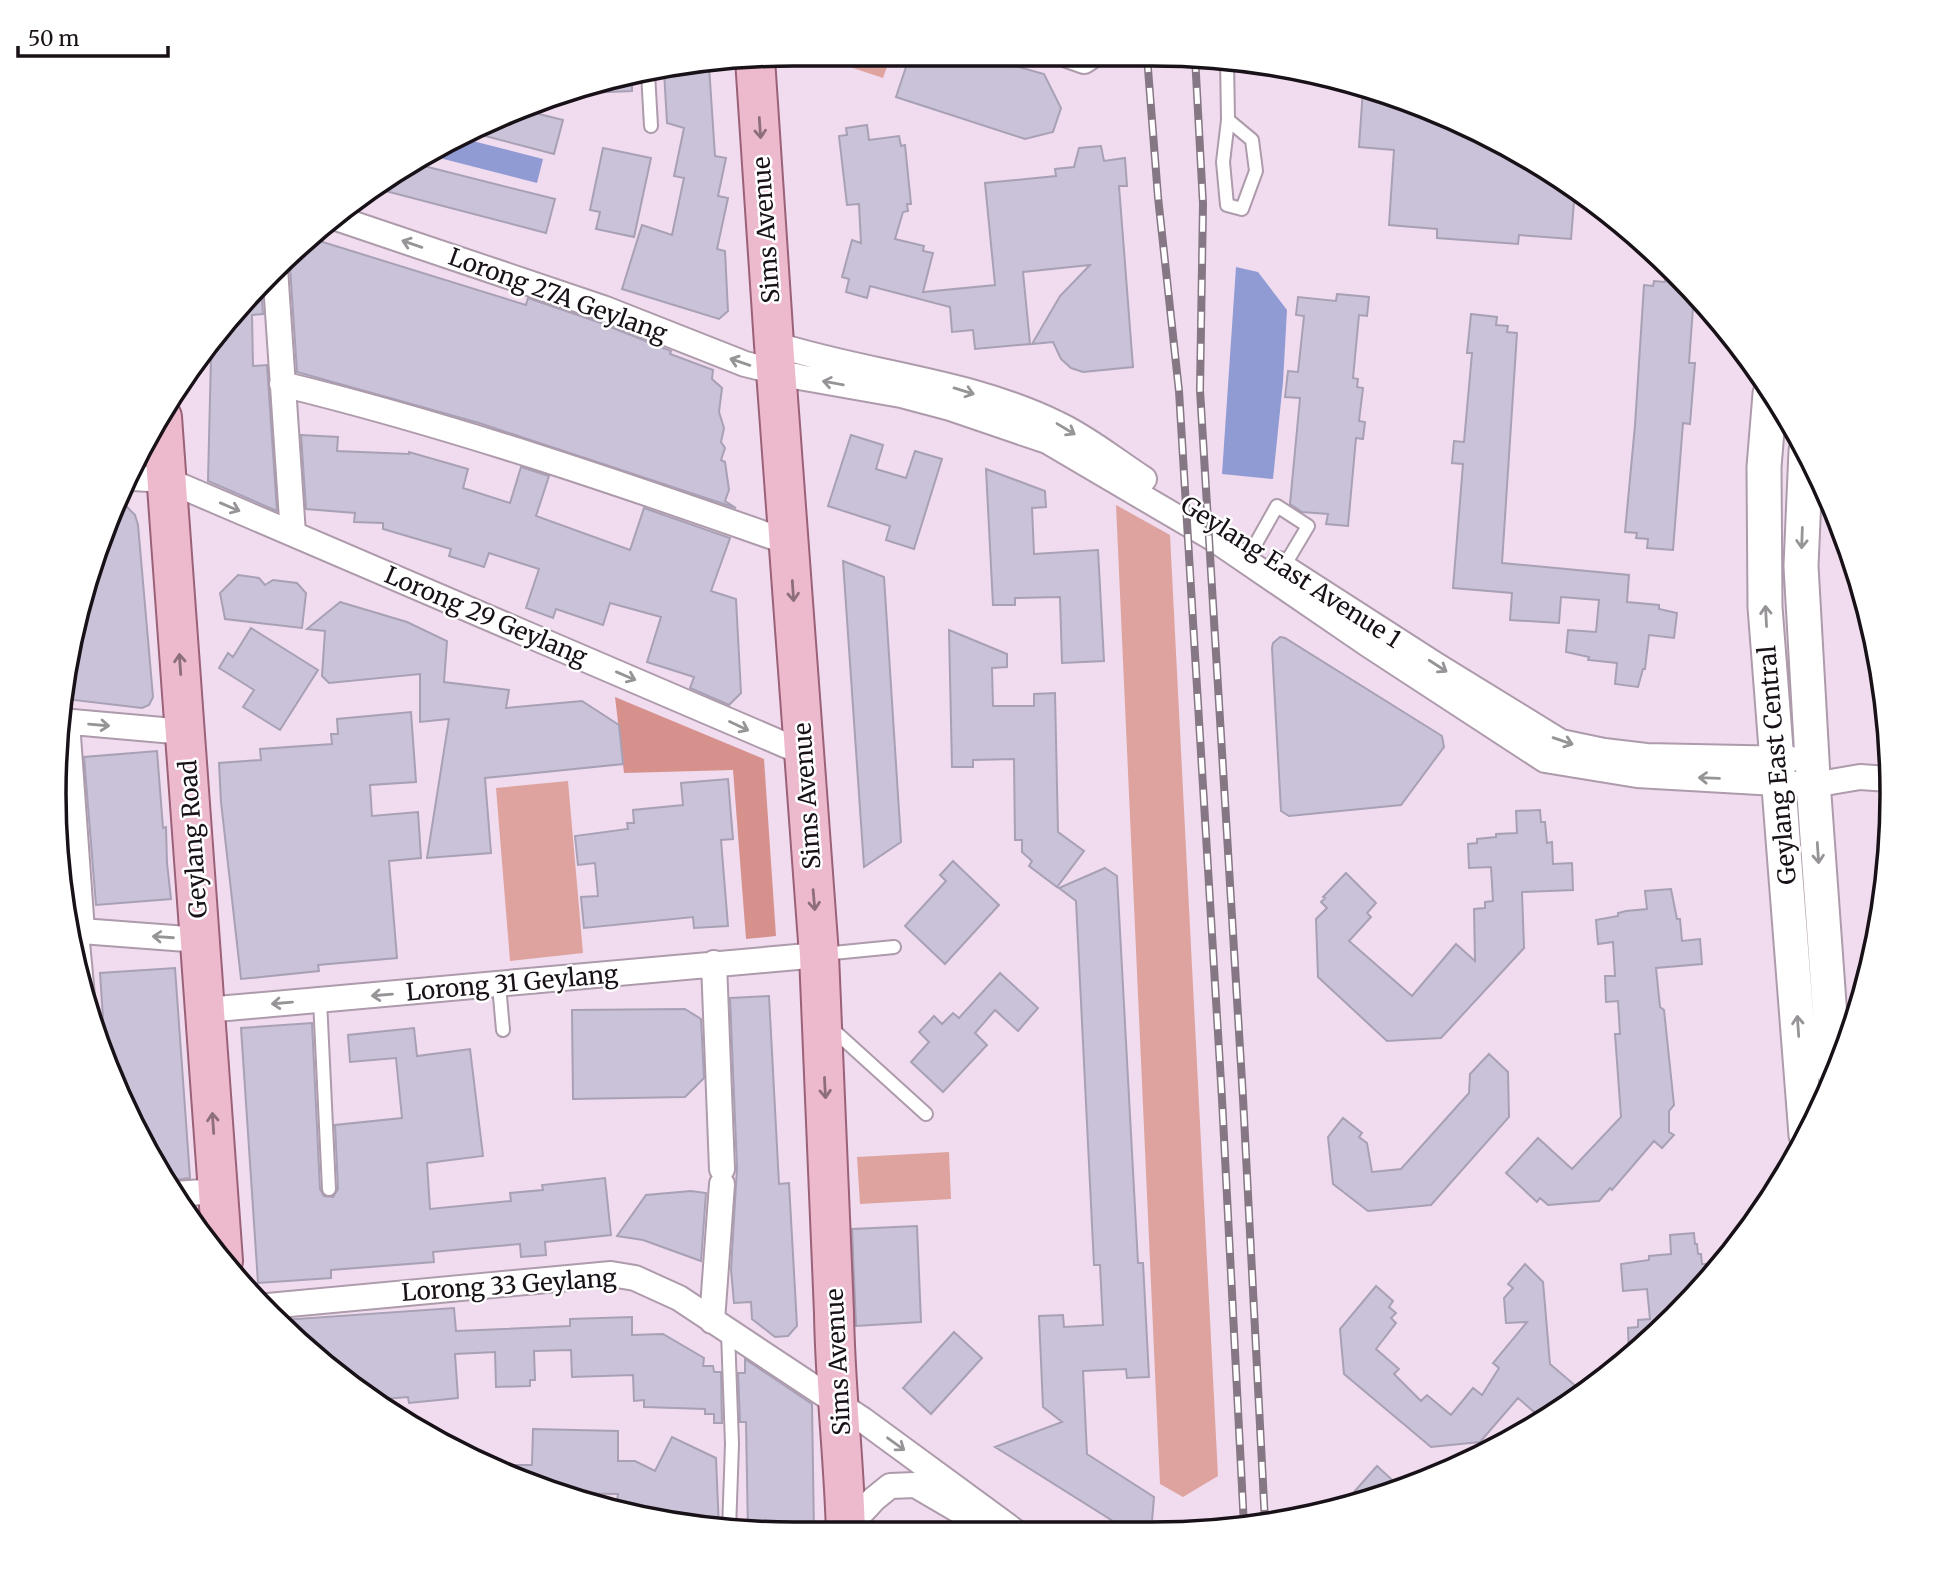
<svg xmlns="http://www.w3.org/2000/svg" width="1946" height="1589" font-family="Merriweather,serif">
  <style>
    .green { fill: #dea39f }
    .forest { fill: #d6918d }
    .water { fill: #909bd4 }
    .building { fill: #cac2d8; stroke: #a8a0b5; stroke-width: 2 }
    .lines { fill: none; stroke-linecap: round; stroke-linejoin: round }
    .service-casing { stroke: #ad9bab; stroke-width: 16 }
    .minor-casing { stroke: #ad9bab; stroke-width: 28 }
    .secondary-casing { stroke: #ad9bab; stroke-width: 37 }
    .primary-casing { stroke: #9b6178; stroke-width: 42 }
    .service { stroke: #fff; stroke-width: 12 }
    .minor { stroke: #fff; stroke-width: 24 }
    .secondary { stroke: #fff; stroke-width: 33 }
    .primary { stroke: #edbacd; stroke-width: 38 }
    .rail-casing { stroke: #857783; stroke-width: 8 }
    .rail { stroke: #fff; stroke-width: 5; stroke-dasharray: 16; stroke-linecap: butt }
    .oneway { stroke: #8d6e7b }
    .oneway2 { stroke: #979497 }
    .labels { text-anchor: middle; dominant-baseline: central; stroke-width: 5; stroke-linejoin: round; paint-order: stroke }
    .street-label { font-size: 24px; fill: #181117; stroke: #fff }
    .rim { fill: none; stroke: #181117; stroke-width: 3.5 }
  </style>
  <rect width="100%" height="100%" fill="#f0dcee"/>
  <path class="green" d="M 811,54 L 891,55 L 883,78 Z
    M 1116,505 L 1170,535 L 1218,1476 L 1183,1497 L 1160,1484 Z
    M 568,781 L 583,953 L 510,961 L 496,788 Z
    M 949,1152 L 951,1199 L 860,1204 L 857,1157 Z"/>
  <path class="forest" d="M 615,697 L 764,759 L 776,936 L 746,939 L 733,770 L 624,773 Z"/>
  <path class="water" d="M 461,138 L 543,159 L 537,183 L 424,154 Z
    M 1236,267 L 1258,272 L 1287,310 L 1283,382 L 1273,479 L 1222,474 Z"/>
  <path class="building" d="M 910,55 L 975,55 L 1044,74 L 1061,108 L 1053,132 L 1025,139 L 896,97 Z
    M 709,66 L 715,156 L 726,158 L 718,196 L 728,198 L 717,249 L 725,251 L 728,311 L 719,319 L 622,289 L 642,225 L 672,235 L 684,178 L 674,176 L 684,128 L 667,123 L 664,71 Z
    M 632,76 L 632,91 L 586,93 L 585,87 L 603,79 Z
    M 1363,89 L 1434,110 L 1562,179 L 1575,189 L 1571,239 L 1519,235 L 1518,244 L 1437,238 L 1437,229 L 1389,225 L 1394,150 L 1359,147 Z
    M 527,111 L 563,120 L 554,154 L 474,133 Z
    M 867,125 L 869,140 L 899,136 L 901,146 L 905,145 L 911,204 L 907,204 L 908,211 L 903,212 L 895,239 L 924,246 L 923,251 L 933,253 L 923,292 L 995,285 L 985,183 L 1056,176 L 1055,169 L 1074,167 L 1079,148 L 1101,146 L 1104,161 L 1125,158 L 1127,186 L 1119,186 L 1133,367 L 1083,372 L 1071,368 L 1061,359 L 1053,342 L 1032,344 L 1060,296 L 1090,265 L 1023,272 L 1030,344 L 975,349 L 973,330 L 952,332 L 950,307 L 870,286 L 867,298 L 846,292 L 849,279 L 842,277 L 852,240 L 861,243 L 859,204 L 847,205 L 839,136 L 847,135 L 846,128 Z
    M 603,148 L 651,158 L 634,237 L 596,229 L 600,212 L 590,210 Z
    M 412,163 L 555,199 L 546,233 L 378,189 Z
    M 313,239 L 526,305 L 528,298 L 598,322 L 671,351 L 670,354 L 713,370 L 712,379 L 722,388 L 719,412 L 724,428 L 721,442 L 725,448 L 721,460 L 725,462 L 729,490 L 725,501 L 736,508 L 479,423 L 297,372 L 290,267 L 287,259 Z
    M 1666,273 L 1678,274 L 1694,293 L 1689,363 L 1695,363 L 1690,424 L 1683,423 L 1673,550 L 1647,548 L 1648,539 L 1636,538 L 1637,533 L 1625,532 L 1635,425 L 1644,285 L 1653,286 L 1654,281 L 1665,282 Z
    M 261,283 L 263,314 L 252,315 L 253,366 L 267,365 L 277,511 L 208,481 L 211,357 L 201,357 Z
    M 1337,294 L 1369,297 L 1367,316 L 1359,315 L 1353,378 L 1358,379 L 1357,387 L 1363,388 L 1359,421 L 1365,422 L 1363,439 L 1356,438 L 1348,526 L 1326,524 L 1328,514 L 1302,512 L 1290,504 L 1300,398 L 1285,397 L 1288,371 L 1298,372 L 1304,316 L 1296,315 L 1298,297 L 1336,301 Z
    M 1471,314 L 1497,317 L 1496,325 L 1508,326 L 1507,332 L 1517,333 L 1502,563 L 1629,575 L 1627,602 L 1659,605 L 1659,609 L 1677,613 L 1674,638 L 1649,635 L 1645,669 L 1643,669 L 1638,687 L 1615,684 L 1617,663 L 1588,660 L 1589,657 L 1566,652 L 1568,630 L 1596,632 L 1599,600 L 1561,597 L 1559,623 L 1510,620 L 1512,593 L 1453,588 L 1463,464 L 1452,463 L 1454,441 L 1464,442 L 1472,353 L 1467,353 Z
    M 301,435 L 338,437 L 337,451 L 409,454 L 409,452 L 468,469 L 463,488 L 510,503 L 521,467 L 549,476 L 536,516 L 630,550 L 644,508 L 730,538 L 711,591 L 736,599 L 741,693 L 729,705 L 690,688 L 694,677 L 647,662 L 661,617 L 610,603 L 603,625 L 556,609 L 553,618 L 526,608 L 539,569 L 489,553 L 484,567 L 449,556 L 451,549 L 383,529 L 383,523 L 354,522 L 355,513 L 306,509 Z
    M 851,435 L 883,445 L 876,469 L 906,478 L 915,451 L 942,459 L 914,549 L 886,540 L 890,526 L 828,506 Z
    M 986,469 L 1045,491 L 1046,507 L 1032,508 L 1034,554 L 1098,550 L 1104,661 L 1062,663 L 1060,597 L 1015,598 L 1015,605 L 993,605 Z
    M 121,501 L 135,515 L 138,525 L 153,697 L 149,705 L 142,708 L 65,699 L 93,557 Z
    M 843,561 L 884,577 L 901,842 L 864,867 Z
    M 238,575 L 259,578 L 265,585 L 273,580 L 297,583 L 306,593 L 302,628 L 225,619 L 220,593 Z
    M 340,602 L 407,622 L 447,641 L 444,682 L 509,690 L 506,708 L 582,701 L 619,725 L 623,764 L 485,778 L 491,853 L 427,858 L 449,719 L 420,722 L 420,674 L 329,683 L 322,676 L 325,631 L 307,629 Z
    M 251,628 L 318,670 L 280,730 L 243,707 L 254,690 L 219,668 L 228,653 L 233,657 Z
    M 949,630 L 1007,654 L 1007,667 L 992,668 L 993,706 L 1034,706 L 1034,694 L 1055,693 L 1058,832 L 1084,851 L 1057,887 L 1029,866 L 1032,861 L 1022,852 L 1022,840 L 1015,840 L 1014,759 L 973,760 L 973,767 L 952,767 Z
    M 1280,637 L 1285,638 L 1442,736 L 1444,747 L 1401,805 L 1289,816 L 1281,811 L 1272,648 L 1273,643 Z
    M 411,712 L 416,782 L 370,785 L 372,816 L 418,812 L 421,858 L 389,861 L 397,958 L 318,965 L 319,971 L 241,979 L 221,802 L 219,763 L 261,760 L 260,749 L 332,744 L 331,734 L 338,734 L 337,719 Z
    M 157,751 L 163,828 L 166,827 L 167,863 L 171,899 L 96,905 L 84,757 Z
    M 728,779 L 733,839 L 721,840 L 728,926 L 694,928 L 693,917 L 584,928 L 581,897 L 598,896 L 595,863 L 578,865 L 575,836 L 628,829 L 627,823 L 634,823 L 633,810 L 683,805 L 681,783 Z
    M 1540,810 L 1541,822 L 1545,822 L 1547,843 L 1552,842 L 1553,864 L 1572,863 L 1573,890 L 1522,892 L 1524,948 L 1441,1038 L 1387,1041 L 1318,977 L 1316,919 L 1327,908 L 1321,902 L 1325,898 L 1323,897 L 1346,873 L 1376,903 L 1367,913 L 1371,917 L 1349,941 L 1412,996 L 1456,944 L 1475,961 L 1474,909 L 1485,908 L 1485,902 L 1493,901 L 1491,867 L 1469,868 L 1468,844 L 1477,843 L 1477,839 L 1496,837 L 1496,834 L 1517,833 L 1516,811 Z
    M 953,861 L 999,905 L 945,964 L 905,926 L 946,881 L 940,875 Z
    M 1105,868 L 1117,876 L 1138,1263 L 1143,1263 L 1149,1377 L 1127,1378 L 1126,1369 L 1083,1371 L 1087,1454 L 1154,1497 L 1151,1533 L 1132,1533 L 995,1447 L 1062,1422 L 1043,1407 L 1039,1316 L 1063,1315 L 1064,1327 L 1103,1325 L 1100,1265 L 1094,1265 L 1076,901 L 1059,888 Z
    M 1671,889 L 1677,919 L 1680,919 L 1682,941 L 1700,939 L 1702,964 L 1656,968 L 1660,1007 L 1664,1010 L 1674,1105 L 1669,1111 L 1669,1132 L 1674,1135 L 1662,1148 L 1654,1141 L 1612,1190 L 1610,1188 L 1599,1201 L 1548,1205 L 1540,1198 L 1537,1202 L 1506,1173 L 1538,1138 L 1572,1169 L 1621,1117 L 1615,1034 L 1620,1034 L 1618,1001 L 1606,1002 L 1605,976 L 1615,976 L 1613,942 L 1598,944 L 1596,920 L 1618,916 L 1618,913 L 1626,911 L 1647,909 L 1645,891 Z
    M 175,968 L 190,1178 L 168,1181 L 130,1122 L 105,1048 L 100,973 Z
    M 1000,973 L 1038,1008 L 1018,1031 L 995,1010 L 975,1033 L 987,1045 L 943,1092 L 911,1062 L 929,1042 L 919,1032 L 934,1016 L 942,1024 L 953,1013 L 959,1018 Z
    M 769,996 L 779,1184 L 789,1183 L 797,1326 L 788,1336 L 775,1337 L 752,1319 L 751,1302 L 734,1303 L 731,1269 L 737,1168 L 730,998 Z
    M 685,1009 L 701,1019 L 704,1078 L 685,1097 L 573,1099 L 572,1010 Z
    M 312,1023 L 320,1189 L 324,1196 L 333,1197 L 338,1189 L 335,1125 L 402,1118 L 396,1058 L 350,1062 L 348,1035 L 414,1028 L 417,1056 L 470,1049 L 483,1156 L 427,1163 L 430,1209 L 511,1201 L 510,1193 L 543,1190 L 542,1185 L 605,1178 L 611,1235 L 545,1242 L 546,1255 L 521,1257 L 520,1244 L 475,1248 L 433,1252 L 434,1262 L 331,1270 L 331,1278 L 258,1283 L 241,1028 Z
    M 1489,1054 L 1508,1072 L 1509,1117 L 1431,1205 L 1368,1211 L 1333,1184 L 1328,1137 L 1343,1118 L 1362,1133 L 1359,1137 L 1367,1143 L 1372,1172 L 1401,1169 L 1469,1093 L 1470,1074 Z
    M 691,1191 L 706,1193 L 701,1261 L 643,1240 L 617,1236 L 646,1195 Z
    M 917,1226 L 921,1322 L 856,1326 L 852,1229 Z
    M 1694,1233 L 1695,1244 L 1697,1244 L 1698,1254 L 1701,1254 L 1702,1264 L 1706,1264 L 1708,1283 L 1629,1356 L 1628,1328 L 1638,1327 L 1638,1320 L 1650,1319 L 1647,1289 L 1623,1291 L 1621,1264 L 1649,1260 L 1649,1256 L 1671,1254 L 1670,1235 Z
    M 1525,1264 L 1543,1282 L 1550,1364 L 1584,1393 L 1542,1419 L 1518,1398 L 1480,1442 L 1431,1447 L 1344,1374 L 1340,1329 L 1376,1286 L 1393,1301 L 1389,1307 L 1396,1313 L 1391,1318 L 1396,1323 L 1376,1349 L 1399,1369 L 1394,1374 L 1421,1401 L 1427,1395 L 1451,1415 L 1473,1388 L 1482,1395 L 1499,1368 L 1493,1363 L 1527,1322 L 1506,1323 L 1504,1298 L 1513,1288 L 1508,1284 Z
    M 454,1308 L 456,1331 L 570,1326 L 570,1319 L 632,1317 L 632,1335 L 663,1334 L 704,1358 L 703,1366 L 713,1366 L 714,1372 L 721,1372 L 722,1423 L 714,1423 L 714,1414 L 705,1414 L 705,1409 L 644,1407 L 644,1400 L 634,1401 L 633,1375 L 572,1377 L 571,1350 L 534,1351 L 535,1380 L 530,1380 L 530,1386 L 496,1387 L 495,1352 L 455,1354 L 458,1398 L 409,1403 L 408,1397 L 373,1400 L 344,1382 L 282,1320 Z
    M 954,1332 L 982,1358 L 931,1414 L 903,1388 Z
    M 745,1359 L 812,1404 L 814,1533 L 748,1533 L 746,1422 L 740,1422 L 738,1373 L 745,1373 Z
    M 533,1429 L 618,1431 L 618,1461 L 635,1461 L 655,1471 L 672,1437 L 716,1458 L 719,1529 L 678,1522 L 617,1502 L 618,1494 L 559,1493 L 489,1467 L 489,1465 L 532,1465 Z
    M 1377,1466 L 1401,1488 L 1338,1510 Z"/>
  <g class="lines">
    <defs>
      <path id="service" d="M 1227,59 L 1228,120 L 1223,162 L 1227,205 L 1242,209 L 1256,171 L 1252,140 L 1228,120
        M 648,73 L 651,126
        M 1246,561 L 1277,506 L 1308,526 L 1283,568
        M 82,931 L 88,996
        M 823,954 L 894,947
        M 499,985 L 503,1030
        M 320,1000 L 329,1189
        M 830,1027 L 926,1114
        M 728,1332 L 732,1444 L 729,1530"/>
      <path id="minor" d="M 1067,55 L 1084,61 L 1093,55
        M 339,219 L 603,308 L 745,364 L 799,377 L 901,395 L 950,408 L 1047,441 L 1214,539 L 1369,645 L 1545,760 L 1637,775 L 1813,785 L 1860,777 L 1889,779
        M 275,268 L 293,534
        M 774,344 C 867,374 969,380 1058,424 C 1088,438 1116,461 1144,479
        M 282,384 C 454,426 623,484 790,543
        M 132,478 L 167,480 L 804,753
        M 1279,564 L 1436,665 L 1561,742 L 1604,751 L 1646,756 L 1791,759
        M 61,721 L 185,732
        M 67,722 L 82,931
        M 68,930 L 200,940
        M 714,963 L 722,1169
        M 206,1010 L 819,955
        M 175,1194 L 217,1191
        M 268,1306 L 611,1274 L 635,1278 L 679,1298 L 863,1420 L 1017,1533
        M 712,1321 L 722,1184
        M 846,1529 L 874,1499 L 890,1486 L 915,1485 L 982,1524"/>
      <path id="secondary" d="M 1770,394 L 1764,467 L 1765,607 L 1806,1135
        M 1806,451 L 1801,566 L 1814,795 L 1834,1073"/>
      <path id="primary" d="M 755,59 L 774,344 L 819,955 L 834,1313 C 835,1386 844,1459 846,1533
        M 162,417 L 223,1261"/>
    </defs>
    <use href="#service" class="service-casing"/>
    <use href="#minor" class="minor-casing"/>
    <use href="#secondary" class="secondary-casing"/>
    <use href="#primary" class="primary-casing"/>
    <use href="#service" class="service"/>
    <use href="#minor" class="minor"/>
    <use href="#secondary" class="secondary"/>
    <use href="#primary" class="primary"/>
    <defs>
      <path id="rail" d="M 1147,56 L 1158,197 L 1179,391 L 1222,1099 L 1244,1526
        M 1195,56 L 1203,204 L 1200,390 L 1243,1098 L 1265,1522"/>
    </defs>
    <use href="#rail" class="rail-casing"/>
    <use href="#rail" class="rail"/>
  </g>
  <defs><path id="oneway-shaft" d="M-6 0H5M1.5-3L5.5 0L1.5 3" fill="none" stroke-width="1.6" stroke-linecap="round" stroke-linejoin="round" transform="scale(1.75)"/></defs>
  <g class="oneway">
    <use href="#oneway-shaft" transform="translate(760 128) rotate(86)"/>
    <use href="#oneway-shaft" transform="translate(793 591) rotate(86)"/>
    <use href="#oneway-shaft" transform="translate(180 664) rotate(-94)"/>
    <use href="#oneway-shaft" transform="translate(814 900) rotate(85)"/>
    <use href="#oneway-shaft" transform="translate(825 1088) rotate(87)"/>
    <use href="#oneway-shaft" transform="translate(213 1123) rotate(-94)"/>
  </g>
  <g class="oneway2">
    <use href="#oneway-shaft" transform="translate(412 244) rotate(-161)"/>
    <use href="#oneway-shaft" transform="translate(740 362) rotate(-161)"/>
    <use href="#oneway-shaft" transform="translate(833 383) rotate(-170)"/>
    <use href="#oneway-shaft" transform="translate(964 391) rotate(17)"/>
    <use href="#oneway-shaft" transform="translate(1066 429) rotate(31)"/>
    <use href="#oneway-shaft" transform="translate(230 507) rotate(23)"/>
    <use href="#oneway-shaft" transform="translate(1802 538) rotate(92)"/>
    <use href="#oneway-shaft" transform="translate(1766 616) rotate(-93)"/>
    <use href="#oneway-shaft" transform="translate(1438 666) rotate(33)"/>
    <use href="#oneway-shaft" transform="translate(626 676) rotate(23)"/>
    <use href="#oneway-shaft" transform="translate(99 725) rotate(5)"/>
    <use href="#oneway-shaft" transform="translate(739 726) rotate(25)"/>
    <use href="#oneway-shaft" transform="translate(1563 741) rotate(19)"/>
    <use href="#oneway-shaft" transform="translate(1709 778) rotate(-178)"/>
    <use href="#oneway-shaft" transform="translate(1818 853) rotate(86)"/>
    <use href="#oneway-shaft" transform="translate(163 937) rotate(-176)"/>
    <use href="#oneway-shaft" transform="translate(382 995) rotate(175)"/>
    <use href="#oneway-shaft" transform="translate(282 1003) rotate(175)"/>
    <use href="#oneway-shaft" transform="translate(1798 1026) rotate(-94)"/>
    <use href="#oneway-shaft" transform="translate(896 1444) rotate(36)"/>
  </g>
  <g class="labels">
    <g class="street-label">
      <text transform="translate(766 230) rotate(-94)">Sims Avenue</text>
      <text transform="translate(558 295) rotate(20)">Lorong 27A Geylang</text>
      <text transform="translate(1291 572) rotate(33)">Geylang East Avenue 1</text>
      <text transform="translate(486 616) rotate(23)">Lorong 29 Geylang</text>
      <text transform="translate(1777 765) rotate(-95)">Geylang East Central</text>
      <text transform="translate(807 796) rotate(-94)">Sims Avenue</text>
      <text transform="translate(193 839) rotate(-94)">Geylang Road</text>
      <text transform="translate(512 983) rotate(-5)">Lorong 31 Geylang</text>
      <text transform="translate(509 1285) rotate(-4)">Lorong 33 Geylang</text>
      <text transform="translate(838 1362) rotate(-93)">Sims Avenue</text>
    </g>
  </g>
  <path d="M0 0H1946V1589H0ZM794 66H1152A728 728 0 0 1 1880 794V794A728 728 0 0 1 1152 1522H794A728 728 0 0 1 66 794V794A728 728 0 0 1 794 66Z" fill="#fff" fill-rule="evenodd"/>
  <path class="rim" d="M794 66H1152A728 728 0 0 1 1880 794V794A728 728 0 0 1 1152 1522H794A728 728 0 0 1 66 794V794A728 728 0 0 1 794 66Z"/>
  <path d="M18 46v10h150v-10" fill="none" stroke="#181117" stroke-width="3.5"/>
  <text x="28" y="46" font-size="21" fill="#181117" stroke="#ffffff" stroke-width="5" paint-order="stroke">50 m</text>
</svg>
